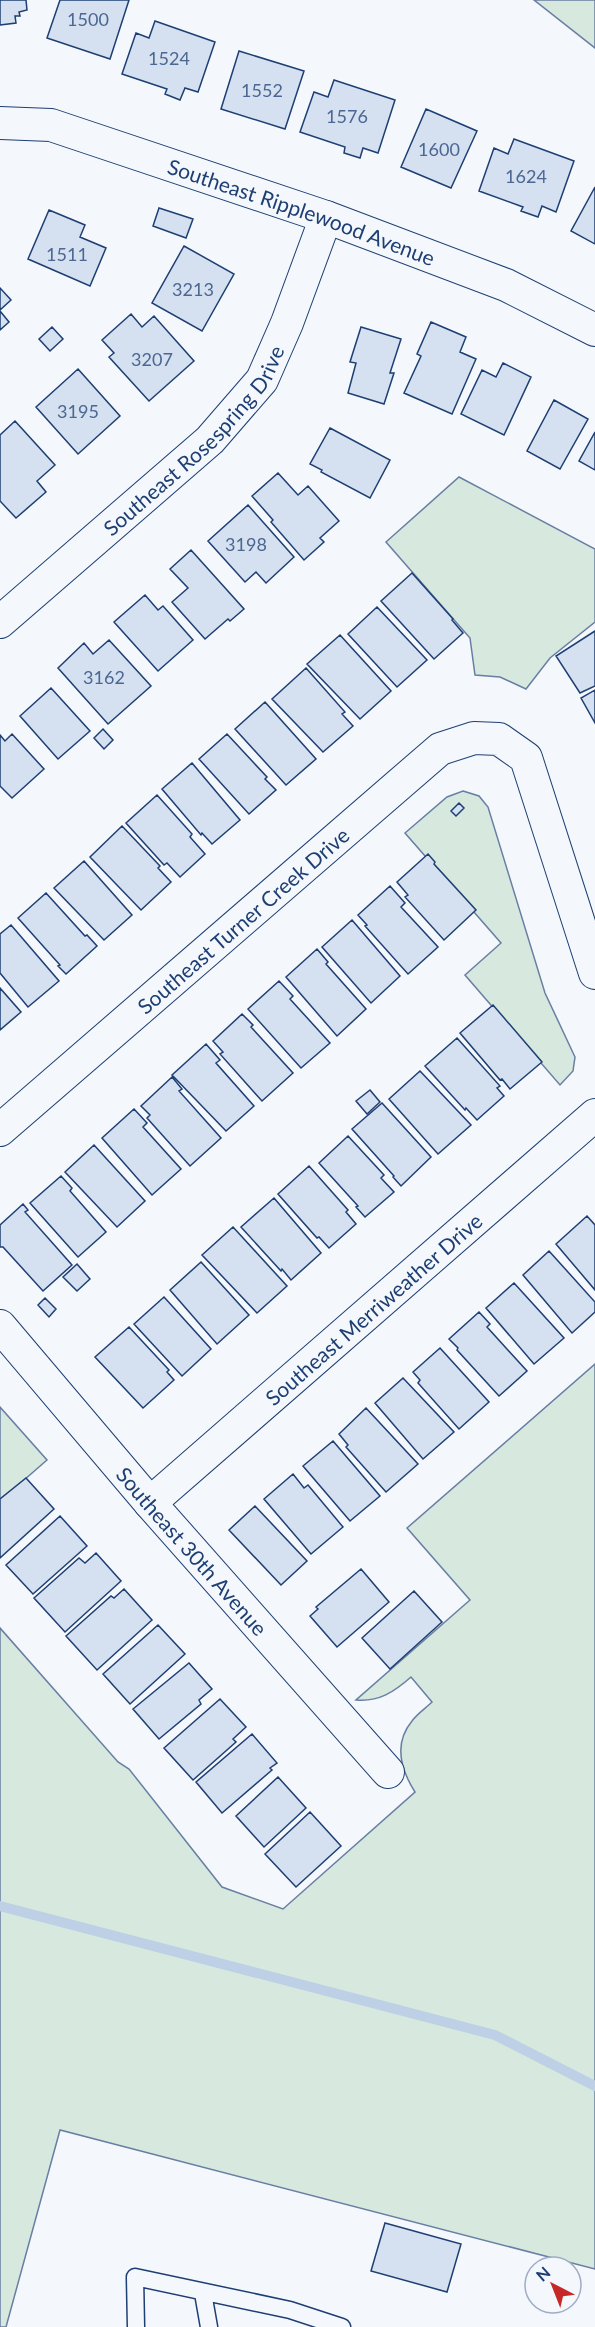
<svg xmlns="http://www.w3.org/2000/svg" width="595" height="2327" font-family="Lato,sans-serif">
  <style>
    .green { fill: #d7e8df; stroke: #687fa3; stroke-width: 1.5 }
    .lines { fill: none; stroke-linecap: round; stroke-linejoin: round }
    .stream { stroke: #bed0e5; stroke-width: 10 }
    .building { fill: #d5e0f0; stroke: #1d3f73; stroke-width: 1.5 }
    .lane-casing { stroke: #1d3f73; stroke-width: 19 }
    .street-casing { stroke: #1d3f73; stroke-width: 34 }
    .lane { stroke: #f4f7fb; stroke-width: 16 }
    .street { stroke: #f4f7fb; stroke-width: 32 }
    .labels { text-anchor: middle; dominant-baseline: central; stroke-width: 4.5; stroke-linejoin: round; paint-order: stroke }
    .number-label { font-size: 18px; fill: #4b6792 }
    .street-label { font-size: 21px; fill: #1d3f73; stroke: #f4f7fb }
  </style>
  <rect width="100%" height="100%" fill="#f4f7fb"/>
  <path class="green" d="M 534,0 L 595,0 L 595,48 Z
    M 459,477 L 595,549 L 595,622 L 550,658 L 526,689 L 500,677 L 475,675 L 470,638 L 386,542 Z
    M 463,791 L 479,796 L 488,807 L 545,993 L 575,1057 L 573,1071 L 560,1085 L 465,975 L 501,943 L 405,833 L 447,797 Z
    M 595,1364 L 595,2269 L 60,2130 L 6,2327 L 0,2327 L 0,1628 L 118,1762 L 129,1769 L 222,1887 L 283,1909 L 415,1792 C 401,1770 393,1744 412,1721 C 417,1714 426,1708 432,1702 L 411,1677 C 394,1692 379,1702 356,1700 L 470,1600 L 407,1528 Z
    M 0,1407 L 47,1460 L 0,1501 Z"/>
  <g class="lines">
    <path class="stream" d="M 0,1906 L 495,2035 L 595,2086"/>
  </g>
  <path class="building" d="M 0,0 L 26,0 L 27,10 L 19,12 L 20,16 L 15,16 L 16,23 L 0,25 Z
    M 60,0 L 129,0 L 110,59 L 47,38 Z
    M 155,21 L 215,42 L 198,92 L 185,88 L 180,100 L 165,94 L 167,89 L 122,74 L 136,33 L 149,38 Z
    M 239,51 L 304,71 L 285,129 L 221,109 Z
    M 334,80 L 395,100 L 378,153 L 363,148 L 360,158 L 344,153 L 345,147 L 300,132 L 314,92 L 328,97 Z
    M 426,109 L 477,131 L 451,188 L 401,167 Z
    M 514,139 L 574,161 L 556,212 L 542,206 L 538,217 L 521,211 L 523,207 L 479,191 L 494,148 L 508,154 Z
    M 595,187 L 595,244 L 571,231 Z
    M 159,208 L 193,219 L 186,238 L 153,226 Z
    M 49,210 L 85,225 L 80,237 L 106,248 L 90,286 L 28,259 Z
    M 184,246 L 234,274 L 202,331 L 152,303 Z
    M 0,288 L 11,300 L 0,310 Z
    M 0,311 L 9,322 L 0,330 Z
    M 131,314 L 142,327 L 154,316 L 194,361 L 149,401 L 109,357 L 114,353 L 102,340 Z
    M 431,322 L 466,337 L 460,352 L 476,359 L 452,414 L 404,393 L 421,356 L 417,354 Z
    M 52,327 L 63,339 L 50,351 L 39,339 Z
    M 361,327 L 401,339 L 390,373 L 394,373 L 384,404 L 348,393 L 356,363 L 350,362 Z
    M 503,363 L 531,377 L 504,435 L 461,414 L 482,370 L 496,377 Z
    M 78,369 L 120,416 L 78,454 L 36,407 Z
    M 554,400 L 588,419 L 560,469 L 527,451 Z
    M 15,421 L 55,465 L 37,481 L 46,492 L 16,518 L 0,501 L 0,435 Z
    M 330,428 L 390,460 L 370,498 L 321,472 L 322,470 L 310,464 Z
    M 595,432 L 595,470 L 579,461 Z
    M 278,473 L 298,495 L 308,486 L 339,521 L 320,538 L 324,542 L 304,560 L 271,522 L 273,520 L 252,496 Z
    M 248,505 L 294,557 L 266,583 L 256,572 L 245,582 L 208,541 Z
    M 191,550 L 244,609 L 230,621 L 228,619 L 205,639 L 172,602 L 188,588 L 170,569 Z
    M 412,573 L 453,619 L 452,620 L 463,633 L 434,659 L 381,601 Z
    M 145,595 L 158,610 L 163,606 L 193,640 L 158,671 L 114,622 Z
    M 377,607 L 427,660 L 397,687 L 348,634 Z
    M 595,631 L 595,686 L 580,693 L 556,656 Z
    M 340,635 L 391,691 L 360,719 L 307,664 Z
    M 109,640 L 151,686 L 108,724 L 58,668 L 84,643 L 93,654 Z
    M 306,668 L 345,712 L 342,714 L 353,726 L 323,752 L 272,699 Z
    M 51,688 L 90,731 L 58,759 L 20,716 Z
    M 595,690 L 595,723 L 581,698 Z
    M 265,702 L 316,759 L 286,785 L 235,729 Z
    M 103,729 L 113,740 L 104,749 L 94,738 Z
    M 12,734 L 44,769 L 12,798 L 0,786 L 0,735 L 5,741 Z
    M 227,734 L 267,777 L 265,779 L 276,790 L 249,814 L 199,759 Z
    M 192,763 L 240,820 L 212,844 L 202,833 L 201,835 L 162,789 Z
    M 157,795 L 192,834 L 190,837 L 205,854 L 180,877 L 167,863 L 164,865 L 126,823 Z
    M 459,803 L 464,808 L 456,816 L 451,811 Z
    M 122,826 L 160,866 L 158,868 L 171,882 L 141,910 L 90,857 Z
    M 428,854 L 435,862 L 434,864 L 476,910 L 444,940 L 405,897 L 408,895 L 397,882 Z
    M 84,861 L 132,915 L 104,940 L 54,888 Z
    M 390,886 L 405,903 L 401,907 L 438,947 L 408,974 L 365,926 L 367,925 L 358,915 Z
    M 46,893 L 85,936 L 87,935 L 97,946 L 66,974 L 58,966 L 60,965 L 18,918 Z
    M 352,920 L 400,976 L 371,1003 L 322,947 Z
    M 11,925 L 59,981 L 28,1007 L 0,973 L 0,934 Z
    M 317,949 L 328,962 L 326,964 L 366,1009 L 337,1036 L 286,977 Z
    M 279,981 L 293,996 L 290,999 L 330,1043 L 301,1068 L 248,1009 Z
    M 0,988 L 21,1012 L 0,1030 Z
    M 493,1005 L 542,1062 L 510,1089 L 502,1079 L 500,1080 L 460,1033 Z
    M 242,1014 L 253,1025 L 251,1027 L 293,1073 L 262,1101 L 220,1054 L 223,1052 L 213,1041 Z
    M 457,1038 L 500,1086 L 497,1088 L 504,1096 L 477,1120 L 466,1108 L 465,1110 L 425,1066 Z
    M 206,1044 L 220,1060 L 216,1063 L 254,1106 L 226,1131 L 172,1075 Z
    M 420,1071 L 471,1125 L 438,1154 L 389,1099 Z
    M 172,1077 L 182,1089 L 179,1091 L 221,1138 L 190,1166 L 147,1118 L 150,1115 L 141,1106 Z
    M 370,1090 L 380,1102 L 367,1114 L 356,1101 Z
    M 382,1103 L 431,1157 L 401,1186 L 393,1177 L 394,1176 L 352,1129 Z
    M 134,1109 L 147,1123 L 143,1127 L 181,1169 L 152,1195 L 102,1138 Z
    M 348,1136 L 384,1175 L 381,1178 L 394,1192 L 365,1217 L 356,1207 L 358,1206 L 319,1163 Z
    M 94,1145 L 145,1201 L 117,1227 L 65,1172 Z
    M 309,1166 L 348,1210 L 346,1212 L 356,1224 L 329,1248 L 319,1237 L 317,1238 L 278,1194 Z
    M 61,1176 L 72,1188 L 70,1191 L 106,1232 L 78,1257 L 30,1203 Z
    M 274,1198 L 321,1253 L 291,1280 L 282,1269 L 281,1271 L 241,1227 Z
    M 23,1204 L 28,1210 L 25,1212 L 72,1265 L 43,1291 L 3,1247 L 0,1247 L 0,1225 Z
    M 587,1216 L 595,1225 L 595,1290 L 556,1244 Z
    M 233,1227 L 287,1286 L 257,1313 L 202,1255 Z
    M 549,1251 L 595,1302 L 595,1312 L 572,1333 L 523,1275 Z
    M 201,1262 L 249,1315 L 217,1344 L 170,1290 Z
    M 77,1264 L 90,1279 L 77,1291 L 63,1277 Z
    M 514,1283 L 564,1338 L 534,1364 L 486,1308 Z
    M 164,1297 L 211,1349 L 182,1376 L 134,1324 Z
    M 45,1298 L 56,1309 L 49,1317 L 38,1305 Z
    M 479,1312 L 490,1324 L 487,1327 L 527,1371 L 499,1396 L 457,1350 L 458,1348 L 449,1339 Z
    M 129,1327 L 169,1370 L 167,1372 L 174,1380 L 143,1408 L 95,1357 Z
    M 440,1348 L 489,1402 L 459,1429 L 418,1383 L 420,1380 L 413,1372 Z
    M 403,1378 L 454,1432 L 423,1459 L 375,1403 Z
    M 366,1408 L 418,1464 L 386,1492 L 346,1447 L 348,1445 L 339,1434 Z
    M 333,1441 L 380,1496 L 350,1521 L 303,1466 Z
    M 293,1474 L 304,1488 L 308,1485 L 343,1527 L 311,1554 L 264,1499 Z
    M 26,1478 L 54,1509 L 0,1558 L 0,1499 Z
    M 255,1506 L 307,1561 L 281,1585 L 229,1530 Z
    M 60,1516 L 87,1546 L 33,1594 L 6,1565 Z
    M 96,1553 L 121,1581 L 65,1632 L 34,1598 L 79,1558 L 85,1563 Z
    M 361,1569 L 389,1602 L 337,1647 L 310,1616 L 318,1609 L 316,1607 Z
    M 124,1589 L 152,1620 L 97,1670 L 66,1636 L 111,1596 L 114,1598 Z
    M 414,1591 L 442,1622 L 390,1669 L 362,1638 Z
    M 158,1625 L 185,1654 L 130,1704 L 103,1674 Z
    M 189,1663 L 212,1689 L 199,1700 L 201,1704 L 159,1739 L 133,1709 Z
    M 220,1699 L 246,1727 L 233,1739 L 236,1742 L 193,1780 L 164,1748 Z
    M 252,1734 L 277,1763 L 270,1768 L 272,1770 L 222,1813 L 196,1782 Z
    M 278,1777 L 306,1808 L 264,1847 L 236,1816 Z
    M 310,1812 L 341,1846 L 296,1887 L 265,1854 Z
    M 385,2223 L 461,2244 L 447,2292 L 371,2271 Z"/>
  <g class="lines">
    <defs>
      <path id="lane" d="M 203,2293 L 209,2327
        M 136,2327 L 135,2277 L 290,2310 L 342,2327"/>
      <g id="street">
        <path id="s1" d="M 0,123 L 51,125 L 326,217 L 506,285 L 595,330"/>
        <path id="s2" d="M 0,622 L 210,440 L 262,380 L 287,323 L 326,217"/>
        <path id="s3" d="M 0,1130 L 440,749 L 474,738 L 499,739 L 526,758 L 595,973"/>
        <path id="s4" d="M 0,1326 L 150,1503 L 388,1772"/>
        <path id="s5" d="M 150,1503 L 595,1115"/>
      </g>
    </defs>
    <use href="#lane" class="lane-casing"/>
    <use href="#street" class="street-casing"/>
    <use href="#lane" class="lane"/>
    <use href="#street" class="street"/>
  </g>
  <g class="labels">
    <g class="number-label">
      <text x="88" y="19">1500</text>
      <text x="169" y="58">1524</text>
      <text x="262" y="90">1552</text>
      <text x="347" y="116">1576</text>
      <text x="439" y="149">1600</text>
      <text x="526" y="176">1624</text>
      <text x="67" y="254">1511</text>
      <text x="193" y="289">3213</text>
      <text x="152" y="359">3207</text>
      <text x="78" y="411">3195</text>
      <text x="246" y="544">3198</text>
      <text x="104" y="677">3162</text>
    </g>
    <g class="street-label">
      <text stroke="none"><textPath href="#s1" startOffset="316">Southeast Ripplewood Avenue</textPath></text>
      <text stroke="none"><textPath href="#s2" startOffset="267">Southeast Rosespring Drive</textPath></text>
      <text stroke="none"><textPath href="#s3" startOffset="321">Southeast Turner Creek Drive</textPath></text>
      <text stroke="none"><textPath href="#s5" startOffset="296">Southeast Merriweather Drive</textPath></text>
      <text stroke="none"><textPath href="#s4" startOffset="296">Southeast 30th Avenue</textPath></text>
    </g>
  </g>
  <g transform="translate(553 2285) rotate(318)"><circle r="28" fill="#f4f7fb" stroke="#9eadc5" stroke-width="1.5"/>
  <path d="M0-4.5L10 22L0 15L-10 22Z" fill="#c62828"/>
  <text y="-9" font-size="16" font-weight="bold" text-anchor="middle" fill="#1d3f73">N</text>
  </g>
</svg>
